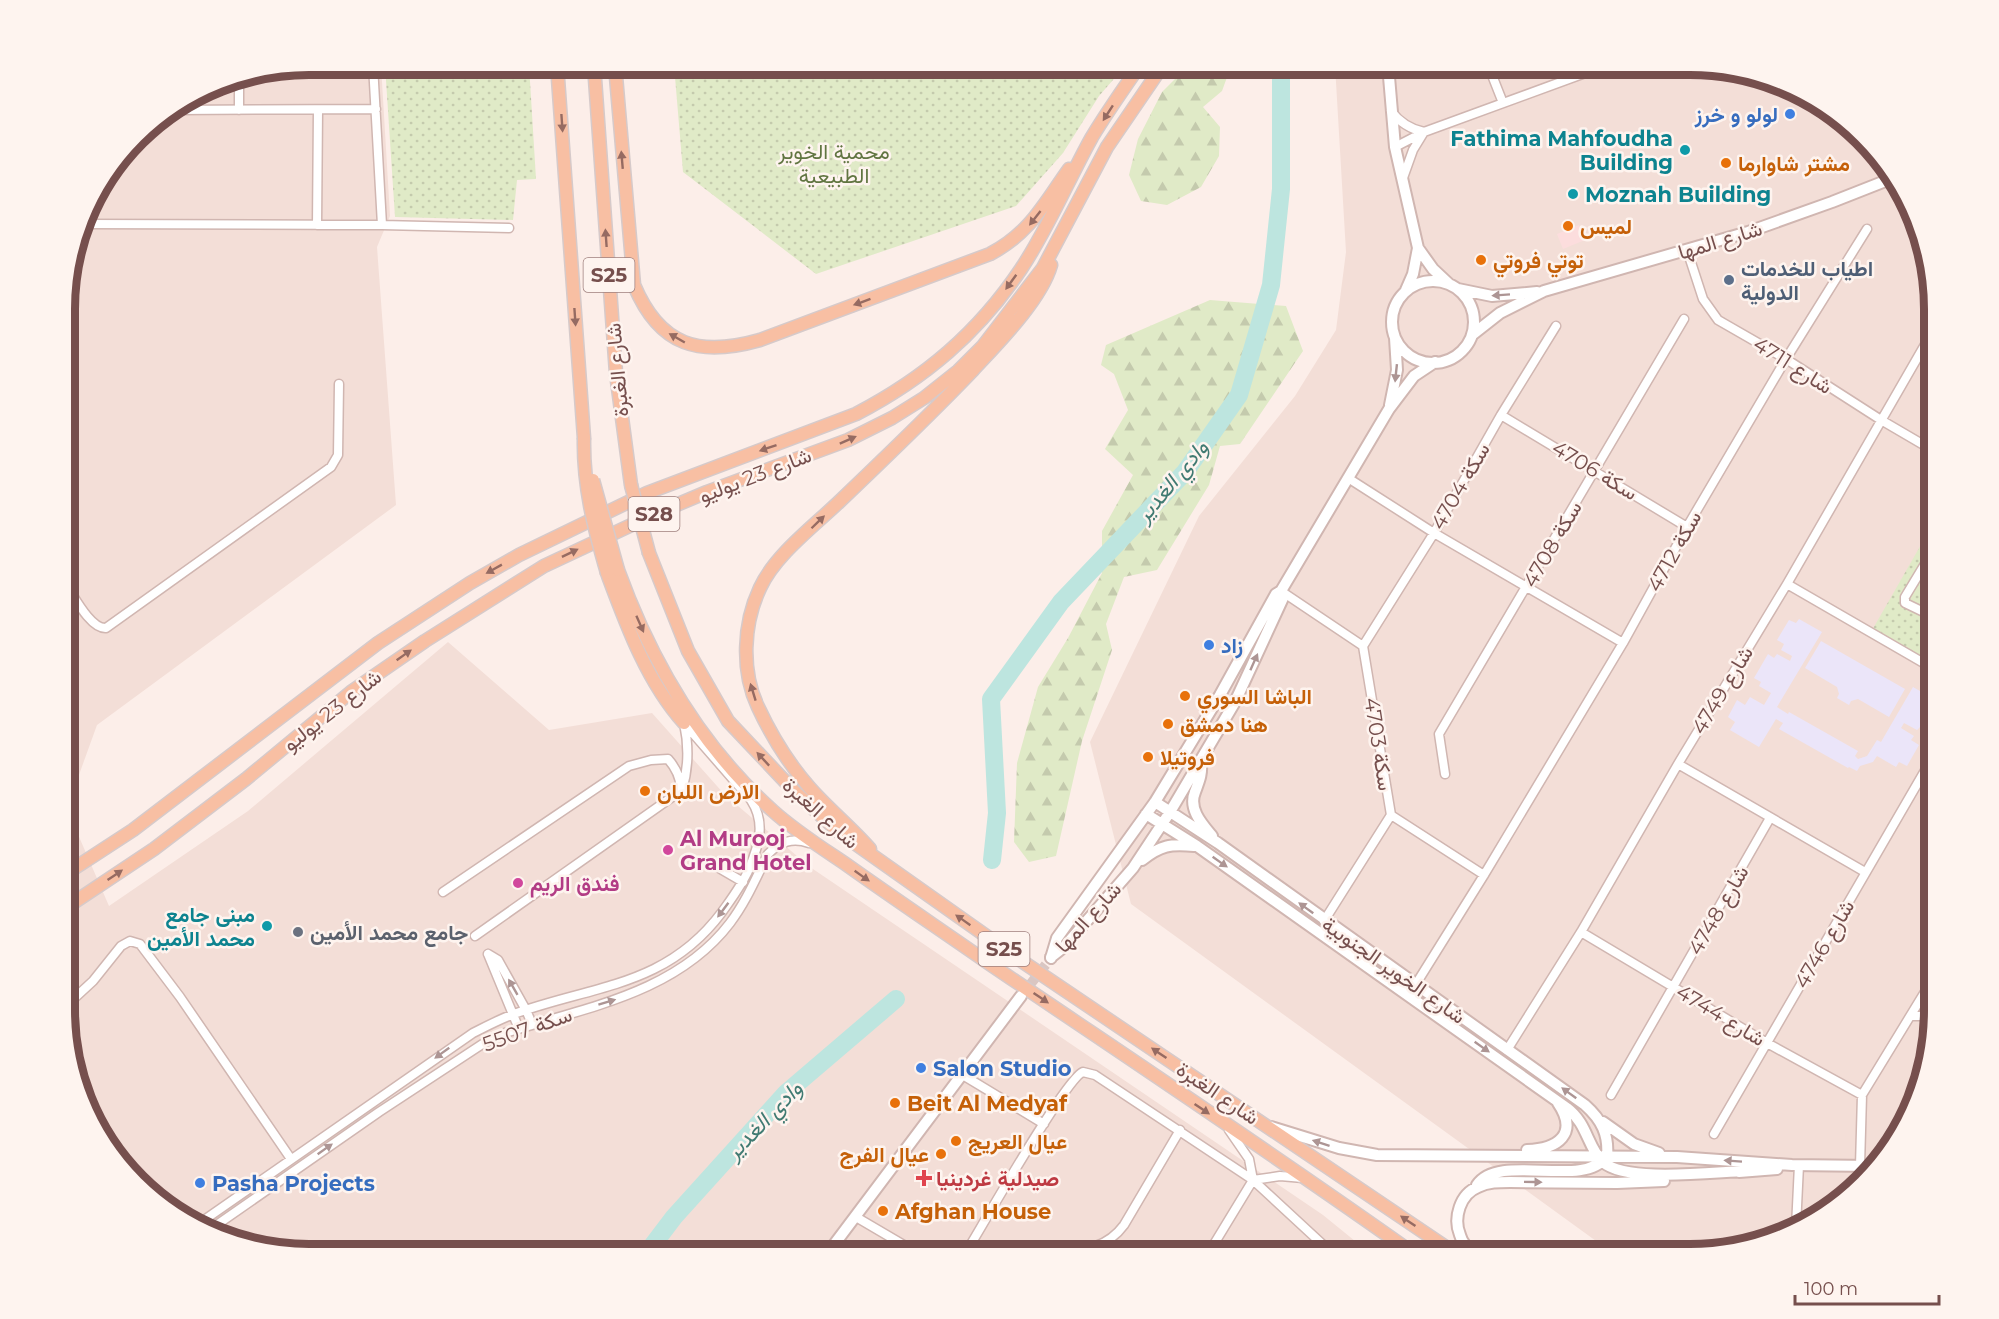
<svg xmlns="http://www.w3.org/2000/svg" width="1999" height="1319" font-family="Montserrat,Vazirmatn,sans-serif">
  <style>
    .residential { fill: #f3ded7 }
    .commercial { fill: #fcdddd }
    .education { fill: #ebe5f9 }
    .green { fill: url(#green-dots) }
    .forest { fill: url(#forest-firs) }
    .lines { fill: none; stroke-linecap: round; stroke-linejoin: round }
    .river { stroke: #bde5df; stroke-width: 18 }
    .tertiary-tunnel { stroke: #dac6c2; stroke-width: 10; stroke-dasharray: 10 5; stroke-linecap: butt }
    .minor-casing { stroke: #d0b6b1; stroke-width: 11 }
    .tertiary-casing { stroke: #d0b6b1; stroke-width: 14 }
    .primary-casing { stroke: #d6caca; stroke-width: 15 }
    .minor { stroke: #fff; stroke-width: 8 }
    .tertiary { stroke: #fff; stroke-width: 10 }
    .primary { stroke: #f8bfa3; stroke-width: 12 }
    .primary-bridge-casing { stroke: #d6caca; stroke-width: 15; stroke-linecap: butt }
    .primary-bridge { stroke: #f8bfa3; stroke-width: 12 }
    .oneway { fill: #966b62 }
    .oneway2 { fill: #ad9594 }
    .shop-dot { fill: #3f7fe0; stroke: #fef4ef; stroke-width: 2 }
    .culture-dot { fill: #0f9aa8; stroke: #fef4ef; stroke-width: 2 }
    .food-dot { fill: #e8710a; stroke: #fef4ef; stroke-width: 2 }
    .service-dot { fill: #5c6f8a; stroke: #fef4ef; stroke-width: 2 }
    .hotel-dot { fill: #d1479c; stroke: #fef4ef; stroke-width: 2 }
    .worship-dot { fill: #6b7280; stroke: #fef4ef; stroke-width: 2 }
    .health-dot { fill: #e0444e; stroke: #fef4ef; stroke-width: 2 }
    .labels { text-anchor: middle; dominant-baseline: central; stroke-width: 5; stroke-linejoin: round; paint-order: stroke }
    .shield { fill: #fef4ef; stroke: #9f807e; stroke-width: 1.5 }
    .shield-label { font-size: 20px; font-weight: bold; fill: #764f4d }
    .shop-label { font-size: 21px; font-weight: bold; fill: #366cbe; stroke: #fef4ef; text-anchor: start }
    .culture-label { font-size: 21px; font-weight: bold; fill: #0d838f; stroke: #fef4ef; text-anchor: end }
    .park-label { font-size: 21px; fill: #617541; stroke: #fef4ef }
    .food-label { font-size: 21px; font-weight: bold; fill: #c56008; stroke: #fef4ef; text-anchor: start }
    .street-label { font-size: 21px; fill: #764f4d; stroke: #fef4ef }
    .service-label { font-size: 21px; font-weight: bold; fill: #4e5e75; stroke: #fef4ef; text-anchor: start }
    .hotel-label { font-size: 21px; font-weight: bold; fill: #b23c85; stroke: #fef4ef; text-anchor: start }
    .worship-label { font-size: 21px; font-weight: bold; fill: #5b616d; stroke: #fef4ef; text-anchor: start }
    .health-label { font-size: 21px; font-weight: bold; fill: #be3a42; stroke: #fef4ef; text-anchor: start }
    .water-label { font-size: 22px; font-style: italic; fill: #407a72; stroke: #fef4ef }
    .rim { fill: none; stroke: #764f4d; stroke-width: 8 }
  </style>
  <defs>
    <pattern id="green-dots" width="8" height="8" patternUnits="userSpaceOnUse" patternTransform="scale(1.5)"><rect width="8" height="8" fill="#e0eac7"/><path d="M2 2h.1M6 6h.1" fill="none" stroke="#c4caad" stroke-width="1.8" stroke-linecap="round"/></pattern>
    <pattern id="forest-firs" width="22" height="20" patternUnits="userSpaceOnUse" patternTransform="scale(1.5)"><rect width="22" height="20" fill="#e0eac7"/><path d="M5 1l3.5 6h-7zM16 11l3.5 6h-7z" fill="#c4caad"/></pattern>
  </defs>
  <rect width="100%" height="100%" fill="#fceee9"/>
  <path class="residential" d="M 309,65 L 381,65 L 390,216 L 377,247 L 396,505 L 97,725 L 67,808 L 67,277 L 90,200 L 147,125 L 216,83 Z
    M 1335,65 L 1691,65 L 1768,77 L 1826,106 L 1902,187 L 1934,293 L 1934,1026 L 1922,1088 L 1893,1146 L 1812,1222 L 1706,1254 L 1614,1254 L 1131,904 L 1090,742 L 1199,516 L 1295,396 L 1336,330 L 1346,252 Z
    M 448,642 L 549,730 L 652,713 L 725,795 L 810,867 L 1323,1215 L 1371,1254 L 308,1254 L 231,1242 L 173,1213 L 97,1133 L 67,1042 L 67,809 L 109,906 L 248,811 Z"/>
  <path class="commercial" d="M 1579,225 L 1585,240 L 1563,249 L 1557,234 Z"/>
  <path class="education" d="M 1799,619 L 1822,632 L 1777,707 L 1788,714 L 1789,712 L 1858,751 L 1855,756 L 1858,759 L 1867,756 L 1877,740 L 1881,742 L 1913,687 L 1934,699 L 1932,704 L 1934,719 L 1927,731 L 1920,727 L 1917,730 L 1904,723 L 1901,728 L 1914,736 L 1911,740 L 1919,745 L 1907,766 L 1899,762 L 1896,767 L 1877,756 L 1873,762 L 1860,766 L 1857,771 L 1849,767 L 1848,768 L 1779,729 L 1783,723 L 1776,719 L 1759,747 L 1730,730 L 1735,722 L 1728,717 L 1737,700 L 1745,705 L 1750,697 L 1764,705 L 1771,693 L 1759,686 L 1761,682 L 1754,678 L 1768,654 L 1774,658 L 1777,654 L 1790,661 L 1792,656 L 1781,650 L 1784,644 L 1777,640 L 1789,620 L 1796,623 Z
    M 1821,641 L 1905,689 L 1889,717 L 1858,699 L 1851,701 L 1849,705 L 1837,698 L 1839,694 L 1837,687 L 1805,668 Z"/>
  <path class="green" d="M 385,65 L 529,65 L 536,179 L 517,180 L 513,220 L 395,217 Z
    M 674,65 L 1126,65 L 1099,96 L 1063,153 L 1016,206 L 816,274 L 683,172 Z
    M 1934,522 L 1934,669 L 1871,632 Z"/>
  <path class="forest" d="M 1189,65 L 1244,65 L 1230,69 L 1222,91 L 1203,107 L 1220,127 L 1219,156 L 1201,187 L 1167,205 L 1141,201 L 1129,175 L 1138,139 L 1162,92 Z
    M 1210,300 L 1286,306 L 1303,351 L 1240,444 L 1220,446 L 1209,485 L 1157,570 L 1124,577 L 1106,624 L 1112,650 L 1082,741 L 1056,856 L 1029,862 L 1014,842 L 1017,763 L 1038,687 L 1068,638 L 1102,573 L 1102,531 L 1133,475 L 1105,449 L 1128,410 L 1114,374 L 1101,365 L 1106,345 Z"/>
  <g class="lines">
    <path class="river" d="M 992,860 L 997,813 L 991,699 L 1061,602 L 1185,472 L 1239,395 L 1271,285 L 1281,189 L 1281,65
      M 646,1254 L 674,1217 L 786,1093 L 896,999"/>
    <path class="tertiary-tunnel" d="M 1021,996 L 1051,958"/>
    <defs>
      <path id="minor" d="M 373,65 L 382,225
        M 1488,65 L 1503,103
        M 239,78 L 239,110
        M 173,110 L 376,109
        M 1391,111 C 1400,123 1410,129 1424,132 L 1413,150 L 1403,178
        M 1395,147 L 1424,132 L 1607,65
        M 83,224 L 382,225 L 509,228
        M 317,225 L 318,110
        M 1687,250 L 1703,299 L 1718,320 L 1786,359 L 1881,420 L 1934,451
        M 1501,415 L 1687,527
        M 1348,478 L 1434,533 L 1623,643
        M 1934,549 L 1905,597 L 1905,603 L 1934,617
        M 1787,584 L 1934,669
        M 67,586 C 75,598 91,629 106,628 L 331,467 L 338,455 L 339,384
        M 1281,591 L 1363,646 L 1391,815 L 1324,921
        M 1363,646 L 1434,533 L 1501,415 L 1556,326
        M 1678,764 L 1865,872
        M 1445,774 L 1439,734 L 1684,319
        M 1391,815 L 1484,875
        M 719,868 L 743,882
        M 443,892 L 629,766 L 651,760 L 668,759 C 676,768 680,776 681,788
        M 1581,932 L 1767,1043 L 1862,1095
        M 475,936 L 682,790 C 689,767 689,746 684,723
        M 488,954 L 498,960 L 526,1010 L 532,1024
        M 488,954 L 519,1029
        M 1416,984 L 1484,875 L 1623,643 L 1687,527 L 1786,359 L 1867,229
        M 67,1005 L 93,981 L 121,946 L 130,941 L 140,944 L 180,997 L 291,1159
        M 1912,1016 L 1934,1016
        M 1507,1050 L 1581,932 L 1678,764 L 1787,584 L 1934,329
        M 961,1074 L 1044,1124
        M 1611,1095 L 1770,818
        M 1714,1134 L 1934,755
        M 1860,1166 L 1862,1095 L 1934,977
        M 1253,1180 L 1280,1176 L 1303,1178
        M 856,1217 L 919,1254
        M 197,1225 L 473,1033 C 487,1026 500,1019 514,1014 C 594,985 666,987 722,912 C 732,898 742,885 749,869 C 759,845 766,823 751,800 L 684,723
        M 1796,1227 L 1799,1165
        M 208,1231 L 379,1112 L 484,1043 L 502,1034 C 583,1008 676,994 730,923 C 746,902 756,878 768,854 C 780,842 792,837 809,843
        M 965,1254 C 981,1228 1066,1078 1083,1072 L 1095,1075 L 1253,1180 L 1333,1254
        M 1049,1254 C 1078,1250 1105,1251 1124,1225 L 1180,1130
        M 1208,1254 L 1253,1180 L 1249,1159 L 1229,1130"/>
      <path id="tertiary" d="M 1388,65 L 1395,147 L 1418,248 L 1413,274 L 1406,290
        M 1418,248 L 1433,269 L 1449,284
        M1392 322a41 41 0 1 1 82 0a41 41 0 1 1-82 0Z
        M 1458,289 L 1492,296 L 1537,292
        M 1472,335 L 1500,313 L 1544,291 L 1748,232 L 1832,202 L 1893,178
        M 1390,405 L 1397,370 L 1395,338
        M 1201,763 C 1202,775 1199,781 1195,792 C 1188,809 1202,824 1212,836
        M 1155,802 L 1218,843 L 1585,1105 C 1602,1120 1609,1135 1607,1157
        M 1146,814 L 1197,846 L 1567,1108 C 1588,1124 1587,1147 1603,1162 C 1626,1183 1713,1172 1745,1171
        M 1142,860 C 1161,845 1170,844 1194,846
        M 1051,957 L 1065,946 L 1133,868 L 1170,812 L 1235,702 L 1283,598 L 1281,591
        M 1051,958 L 1057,938 L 1155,802 L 1220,695 L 1276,594 L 1281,591 L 1389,409 L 1414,376 L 1435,362
        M 1603,1122 L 1634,1144 L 1659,1153
        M 1271,1127 L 1339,1148 L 1377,1155 L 1677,1157 L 1792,1165 L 1872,1166
        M 1527,1150 C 1558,1149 1579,1134 1558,1103
        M 1739,1172 L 1777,1169
        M 1477,1185 C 1499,1152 1583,1189 1606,1157
        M 827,1254 L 1021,996
        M 1474,1254 C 1468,1249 1462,1243 1460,1235 C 1453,1218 1460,1194 1478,1187 C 1488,1182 1499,1182 1510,1182 L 1617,1183 L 1664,1181"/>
      <path id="primary" d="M 557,65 L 584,438
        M 594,65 L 616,373 L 631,485
        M 615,65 L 634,285 C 660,347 700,357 760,340 L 990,254 C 1030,233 1044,204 1069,169
        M 649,553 L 688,651 L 728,721 L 796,793 L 839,832 L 1023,962 L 1456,1254
        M 618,570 C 651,661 700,746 773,811 C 795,831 822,848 847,865 C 892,897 938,928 984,960 C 1127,1057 1272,1153 1414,1254
        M 607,573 C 626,624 647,682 684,723
        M 870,849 C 851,827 828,809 809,787 C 789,764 771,735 758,707 C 741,671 743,624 760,588 C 775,555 814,526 840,501 C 885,458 930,415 973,370 C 998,343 1041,300 1051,265
        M 67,873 L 133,830 L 378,643 L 470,583 L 519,555 L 647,493 L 856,414 C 925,378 978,333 1021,269 C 1049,227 1068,180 1092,137 C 1107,112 1124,88 1140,65
        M 67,907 L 154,849 L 246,779 L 351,692 L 425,641 L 544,566 L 655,514 L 707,492 L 848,440 L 892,418 L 924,398 L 958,371 L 983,346 L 1043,268 L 1107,147 L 1163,65"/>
    </defs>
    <use href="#minor" class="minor-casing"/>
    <use href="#tertiary" class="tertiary-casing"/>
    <use href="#primary" class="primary-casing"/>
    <use href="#minor" class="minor"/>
    <use href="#tertiary" class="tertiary"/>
    <use href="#primary" class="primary"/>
    <defs>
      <path id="primary-bridge" d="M 584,438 C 583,486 594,528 607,573
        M 593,480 L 618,570
        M 631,485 L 649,553"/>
    </defs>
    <use href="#primary-bridge" class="primary-bridge-casing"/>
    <use href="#primary-bridge" class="primary-bridge"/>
  </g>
  <defs><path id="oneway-solid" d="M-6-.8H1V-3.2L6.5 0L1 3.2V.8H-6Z" transform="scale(1.5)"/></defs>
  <g class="oneway">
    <use href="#oneway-solid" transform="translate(1108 113) rotate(123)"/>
    <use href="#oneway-solid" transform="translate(562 123) rotate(86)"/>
    <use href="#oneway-solid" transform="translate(622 160) rotate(-95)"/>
    <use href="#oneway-solid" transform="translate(1035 218) rotate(128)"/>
    <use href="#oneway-solid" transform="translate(606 238) rotate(-94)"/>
    <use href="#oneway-solid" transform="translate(1011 282) rotate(126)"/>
    <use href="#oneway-solid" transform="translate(862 302) rotate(160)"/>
    <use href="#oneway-solid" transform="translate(575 317) rotate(86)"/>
    <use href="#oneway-solid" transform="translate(677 338) rotate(-150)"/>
    <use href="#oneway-solid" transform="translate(848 440) rotate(-24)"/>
    <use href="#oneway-solid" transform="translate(768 448) rotate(161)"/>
    <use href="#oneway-solid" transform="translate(818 522) rotate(-44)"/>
    <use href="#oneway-solid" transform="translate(570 553) rotate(-26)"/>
    <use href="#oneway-solid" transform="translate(494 569) rotate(151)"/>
    <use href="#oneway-solid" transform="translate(640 624) rotate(66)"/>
    <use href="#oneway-solid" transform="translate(404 655) rotate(-35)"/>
    <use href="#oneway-solid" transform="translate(753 692) rotate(-107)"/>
    <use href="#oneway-solid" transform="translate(763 759) rotate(-133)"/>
    <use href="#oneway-solid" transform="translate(115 875) rotate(-34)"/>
    <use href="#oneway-solid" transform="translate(862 876) rotate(35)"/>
    <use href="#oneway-solid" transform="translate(963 920) rotate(-145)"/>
    <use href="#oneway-solid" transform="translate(1041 998) rotate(34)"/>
    <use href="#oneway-solid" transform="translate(1159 1053) rotate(-146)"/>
    <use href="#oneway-solid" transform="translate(1202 1109) rotate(34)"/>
    <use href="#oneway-solid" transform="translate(1408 1221) rotate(-146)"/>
  </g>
  <g class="oneway2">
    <use href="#oneway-solid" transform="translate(1501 295) rotate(176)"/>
    <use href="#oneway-solid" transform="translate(1396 373) rotate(96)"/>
    <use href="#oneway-solid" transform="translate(1254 662) rotate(-66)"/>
    <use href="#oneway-solid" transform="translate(1220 862) rotate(35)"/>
    <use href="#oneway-solid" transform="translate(1306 908) rotate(-144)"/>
    <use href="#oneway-solid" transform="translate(723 910) rotate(127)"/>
    <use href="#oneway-solid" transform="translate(513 987) rotate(-120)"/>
    <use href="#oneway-solid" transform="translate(607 1002) rotate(-17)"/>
    <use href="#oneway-solid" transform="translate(1482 1047) rotate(35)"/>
    <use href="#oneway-solid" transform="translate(442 1053) rotate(144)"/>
    <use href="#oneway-solid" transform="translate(1569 1093) rotate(-144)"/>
    <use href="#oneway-solid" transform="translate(1321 1143) rotate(-162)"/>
    <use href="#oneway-solid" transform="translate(325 1149) rotate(-35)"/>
    <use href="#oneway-solid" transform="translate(1733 1161) rotate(-176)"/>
    <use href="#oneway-solid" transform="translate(1533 1182) rotate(1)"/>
  </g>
  <g class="shop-dot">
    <circle cx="1790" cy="114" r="6"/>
    <circle cx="1209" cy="645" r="6"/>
    <circle cx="921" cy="1068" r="6"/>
    <circle cx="200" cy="1183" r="6"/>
  </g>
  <g class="culture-dot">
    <circle cx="1685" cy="150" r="6"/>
    <circle cx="1573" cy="194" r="6"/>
    <circle cx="267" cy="926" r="6"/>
  </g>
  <g class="food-dot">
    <circle cx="1726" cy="163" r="6"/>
    <circle cx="1568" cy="226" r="6"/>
    <circle cx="1481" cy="260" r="6"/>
    <circle cx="1185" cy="696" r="6"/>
    <circle cx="1168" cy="724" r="6"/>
    <circle cx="1148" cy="757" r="6"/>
    <circle cx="645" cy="791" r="6"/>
    <circle cx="895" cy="1103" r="6"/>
    <circle cx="956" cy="1141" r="6"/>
    <circle cx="941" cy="1154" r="6"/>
    <circle cx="883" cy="1211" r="6"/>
  </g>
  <circle class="service-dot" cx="1729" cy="280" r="6"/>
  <g class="hotel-dot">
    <circle cx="668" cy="850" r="6"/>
    <circle cx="518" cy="883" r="6"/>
  </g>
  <circle class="worship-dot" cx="298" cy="932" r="6"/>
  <path class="health-dot" d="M921 1169h6v6h6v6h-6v6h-6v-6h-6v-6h6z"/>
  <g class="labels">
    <g class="shield">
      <rect x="583.5" y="258" width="51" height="34" rx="4.5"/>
      <rect x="628.5" y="497" width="51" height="34" rx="4.5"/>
      <rect x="978.5" y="932" width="51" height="34" rx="4.5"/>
    </g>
    <g class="shield-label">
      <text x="609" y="275">S25</text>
      <text x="654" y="514">S28</text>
      <text x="1004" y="949">S25</text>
    </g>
    <g class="shop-label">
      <text x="1778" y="114" text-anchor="end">لولو و خرز</text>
      <text x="1221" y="645">زاد</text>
      <text x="933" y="1068">Salon Studio</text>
      <text x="212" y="1183">Pasha Projects</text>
    </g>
    <g class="culture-label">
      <text x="1673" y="138">Fathima Mahfoudha<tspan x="1673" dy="24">Building</tspan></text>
      <text x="1585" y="194" text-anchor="start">Moznah Building</text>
      <text x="255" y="914">مبنى جامع<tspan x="255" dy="24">محمد الأمين</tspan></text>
    </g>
    <g class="park-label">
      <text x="834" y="151">محمية الخوير<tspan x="834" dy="24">الطبيعية</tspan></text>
    </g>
    <g class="food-label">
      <text x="1738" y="163">مشتر شاوارما</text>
      <text x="1580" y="226">لميس</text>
      <text x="1493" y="260">توتي فروتي</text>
      <text x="1197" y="696">الباشا السوري</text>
      <text x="1180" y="724">هنا دمشق</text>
      <text x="1160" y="757">فروتيلا</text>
      <text x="657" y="791">الارض اللبان</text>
      <text x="907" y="1103">Beit Al Medyaf</text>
      <text x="968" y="1141">عيال العريج</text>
      <text x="929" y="1154" text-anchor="end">عيال الفرج</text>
      <text x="895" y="1211">Afghan House</text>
    </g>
    <g class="street-label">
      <text transform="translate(1720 240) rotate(-17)">شارع المها</text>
      <text transform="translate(1793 365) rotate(32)">4711 شارع</text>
      <text transform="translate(617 370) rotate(-95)">شارع الغبرة</text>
      <text transform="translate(1595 470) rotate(31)">4706 سكة</text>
      <text transform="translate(755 475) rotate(-21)">شارع 23 يوليو</text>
      <text transform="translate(1460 486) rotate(-60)">سكة 4704</text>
      <text transform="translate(1552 544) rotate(-60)">سكة 4708</text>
      <text transform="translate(1674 551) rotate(-61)">سكة 4712</text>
      <text transform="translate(1722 690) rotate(-59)">4749 شارع</text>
      <text transform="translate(332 710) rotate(-38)">شارع 23 يوليو</text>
      <text transform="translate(1379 744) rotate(81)">4703 سكة</text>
      <text transform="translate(821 813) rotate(42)">شارع الغبرة</text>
      <text transform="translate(1718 910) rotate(-60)">4748 شارع</text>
      <text transform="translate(1088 917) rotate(-48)">شارع المها</text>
      <text transform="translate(1824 944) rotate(-60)">4746 شارع</text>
      <text transform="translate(1394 970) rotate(35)">شارع الخوير الجنوبية</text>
      <text transform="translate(1721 1015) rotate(31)">4744 شارع</text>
      <text transform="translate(527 1029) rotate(-20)">سكة 5507</text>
      <text transform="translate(1218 1093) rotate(34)">شارع الغبرة</text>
    </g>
    <g class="service-label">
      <text x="1741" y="268">اطياب للخدمات<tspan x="1741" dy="24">الدولية</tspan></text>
    </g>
    <g class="hotel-label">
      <text x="680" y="838">Al Murooj<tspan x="680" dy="24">Grand Hotel</tspan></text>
      <text x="530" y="883">فندق الريم</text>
    </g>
    <g class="worship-label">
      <text x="310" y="932">جامع محمد الأمين</text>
    </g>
    <g class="health-label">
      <text x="936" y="1178">صيدلية غردينيا</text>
    </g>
    <g class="water-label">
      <text transform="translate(1172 481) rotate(-50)">وادي الغدير</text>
      <text transform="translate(764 1120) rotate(-46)">وادي الغدير</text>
    </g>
  </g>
  <path d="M0 0H1999V1319H0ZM309 75H1690A234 234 0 0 1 1924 309V1010A234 234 0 0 1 1690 1244H309A234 234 0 0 1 75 1010V309A234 234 0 0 1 309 75Z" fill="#fef4ef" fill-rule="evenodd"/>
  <path class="rim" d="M309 75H1690A234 234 0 0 1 1924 309V1010A234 234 0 0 1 1690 1244H309A234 234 0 0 1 75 1010V309A234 234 0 0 1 309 75Z"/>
  <path d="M1795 1295v9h144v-9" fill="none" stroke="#764f4d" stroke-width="3"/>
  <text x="1804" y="1295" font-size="18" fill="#764f4d" stroke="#fef4ef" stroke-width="4.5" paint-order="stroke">100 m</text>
</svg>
